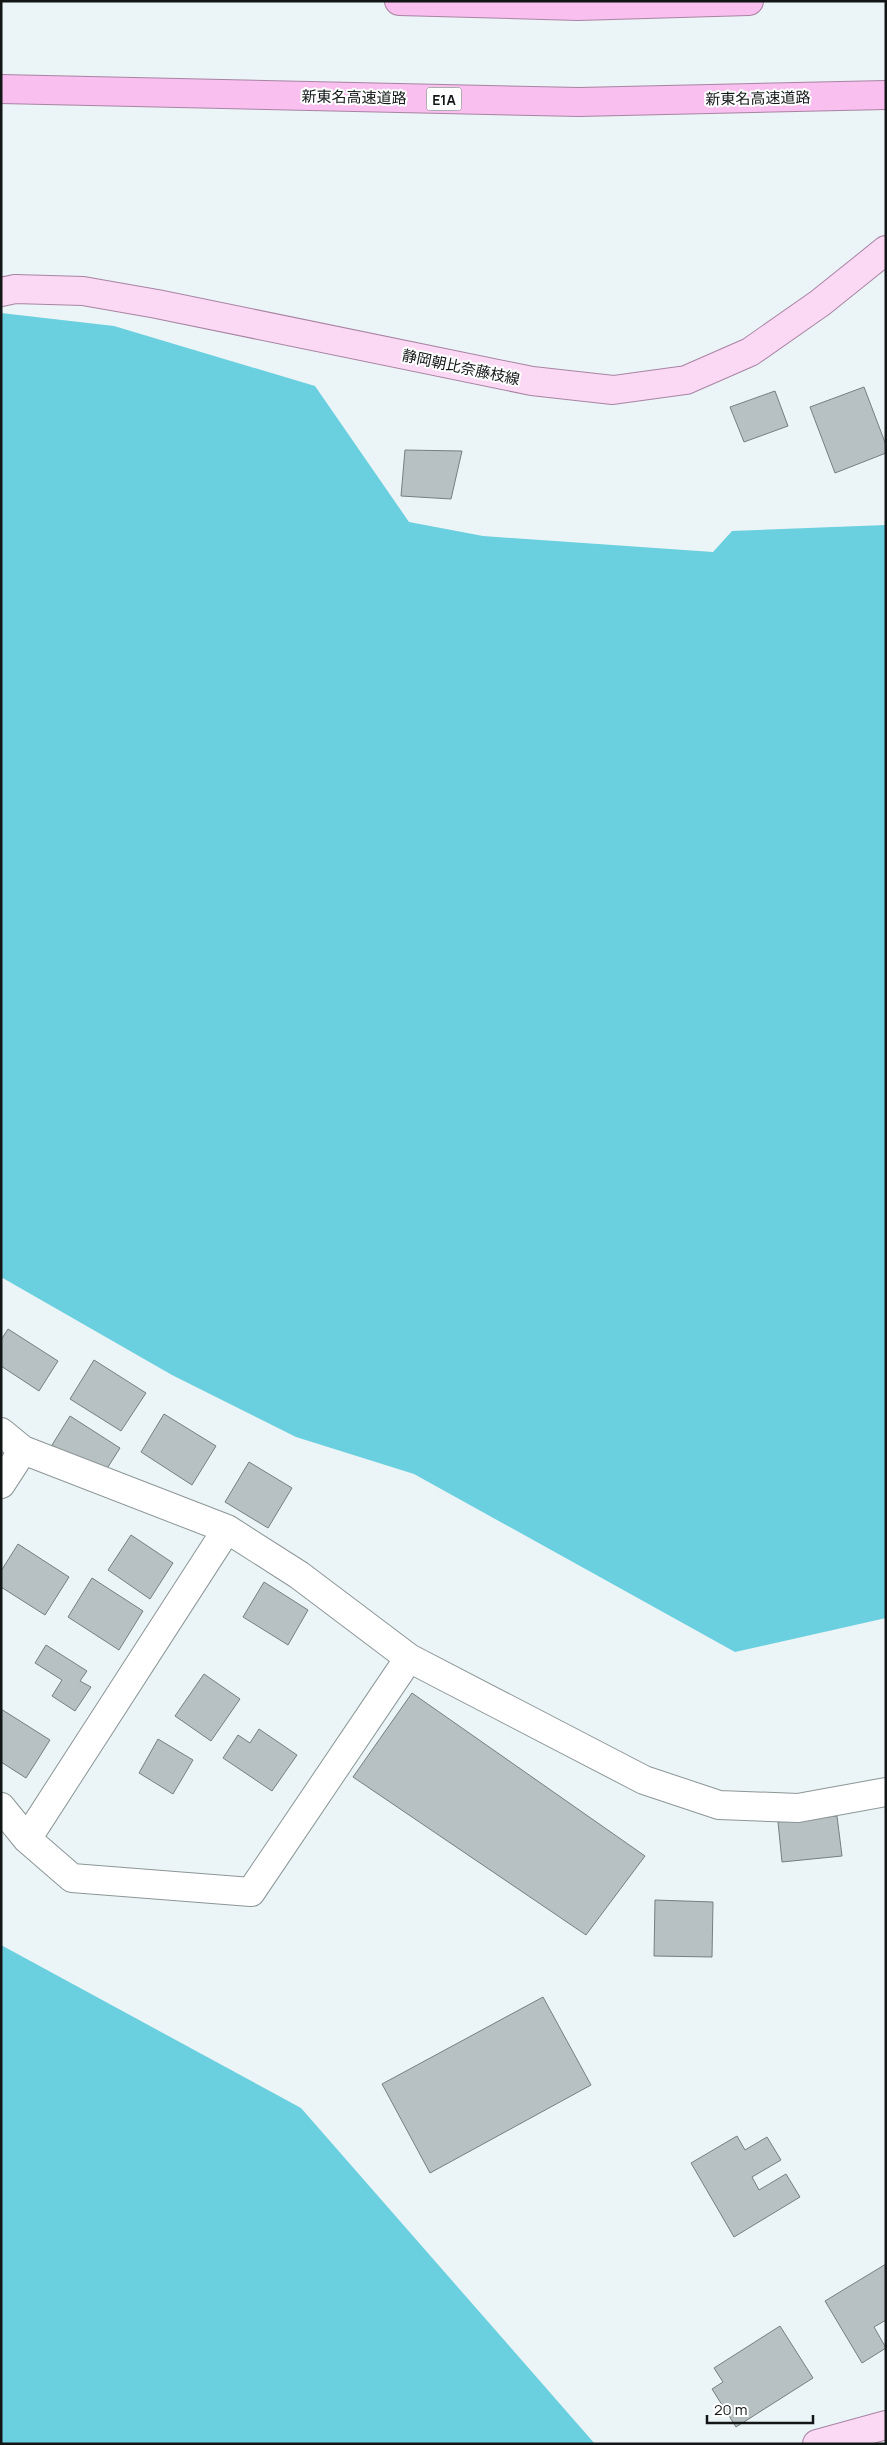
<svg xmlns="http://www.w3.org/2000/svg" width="887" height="2445" font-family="Manrope,'Noto Sans JP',sans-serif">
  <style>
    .forest { fill: #6ad0df }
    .building { fill: #b7c0c2; stroke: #767f80 }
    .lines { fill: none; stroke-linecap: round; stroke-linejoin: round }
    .minor-casing { stroke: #8d9697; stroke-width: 30 }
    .major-casing { stroke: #a884a3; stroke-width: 30 }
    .highway-casing { stroke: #a884a3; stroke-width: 30 }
    .minor { stroke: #fff; stroke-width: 28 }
    .major { stroke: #fbd9f5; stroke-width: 28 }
    .highway { stroke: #f8bfef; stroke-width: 28 }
    .labels { text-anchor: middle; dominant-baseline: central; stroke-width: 4; stroke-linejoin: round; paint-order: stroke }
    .shield { fill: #fff; stroke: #595c5c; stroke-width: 1 }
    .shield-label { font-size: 14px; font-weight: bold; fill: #121616 }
    .street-label { font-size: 15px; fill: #121616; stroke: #fff }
  </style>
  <rect width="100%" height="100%" fill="#ebf4f6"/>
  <path class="forest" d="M 1,313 L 114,326 L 315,386 L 409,522 L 483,536 L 713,552 L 732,531 L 886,525 L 886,1618 L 735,1652 L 414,1474 L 296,1437 L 172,1375 L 1,1277 Z
    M 1,1945 L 301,2108 L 595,2444 L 1,2444 Z"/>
  <path class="building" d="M 864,387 L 886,445 L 886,453 L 835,473 L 810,407 Z
    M 775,391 L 788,426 L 744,442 L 730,407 Z
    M 405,450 L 462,451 L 451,499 L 401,496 Z
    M 8,1329 L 58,1361 L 39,1391 L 1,1366 L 1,1340 Z
    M 94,1360 L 146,1393 L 121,1431 L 70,1399 Z
    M 164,1414 L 216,1446 L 192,1485 L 141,1452 Z
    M 70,1416 L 120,1448 L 101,1478 L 52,1445 Z
    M 249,1462 L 292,1488 L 268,1528 L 225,1502 Z
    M 131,1535 L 173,1563 L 150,1599 L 108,1570 Z
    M 18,1544 L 69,1577 L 45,1615 L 1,1587 L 1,1571 Z
    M 92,1578 L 143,1611 L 119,1650 L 68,1617 Z
    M 264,1582 L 308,1610 L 288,1645 L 243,1617 Z
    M 46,1645 L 87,1671 L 80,1681 L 91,1687 L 75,1711 L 52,1696 L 62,1680 L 35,1663 Z
    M 204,1674 L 240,1699 L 211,1741 L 175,1716 Z
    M 412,1693 L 645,1856 L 586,1935 L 353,1777 Z
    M 1,1709 L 50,1740 L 26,1778 L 1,1762 Z
    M 259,1729 L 297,1755 L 272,1791 L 223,1758 L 238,1735 L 250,1743 Z
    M 158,1739 L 193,1760 L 173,1794 L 139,1773 Z
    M 837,1816 L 842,1856 L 782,1862 L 778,1822 Z
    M 655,1900 L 713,1902 L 712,1957 L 654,1956 Z
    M 543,1997 L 591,2085 L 430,2173 L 382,2084 Z
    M 737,2136 L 745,2150 L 767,2137 L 781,2160 L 752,2177 L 759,2190 L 786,2174 L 800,2197 L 734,2237 L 691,2163 Z
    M 886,2264 L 886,2320 L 874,2327 L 886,2348 L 862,2363 L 825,2301 Z
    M 780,2326 L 813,2378 L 736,2427 L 712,2389 L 723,2382 L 714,2368 Z"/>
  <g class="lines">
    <defs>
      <path id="minor" d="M 1,1432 L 23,1450 L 227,1529 L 299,1575 L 409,1658 L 644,1780 L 719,1805 L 798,1808 L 886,1792
        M 1,1484 L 23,1450
        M 1,1807 L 27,1839 L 72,1878 L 251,1892 L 409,1658
        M 27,1839 L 227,1529"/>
      <path id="major" d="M 1,292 L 15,289 L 83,291 L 157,304 L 532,381 L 613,390 L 686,380 L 750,352 L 820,303 L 886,250
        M 817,2444 L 886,2425"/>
      <path id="highway" d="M 399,1 L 578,6 L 749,1
        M 1,89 L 579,102 L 886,95"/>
    </defs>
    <use href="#minor" class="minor-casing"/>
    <use href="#major" class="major-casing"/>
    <use href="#highway" class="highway-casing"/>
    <use href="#minor" class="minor"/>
    <use href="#major" class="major"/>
    <use href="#highway" class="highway"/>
  </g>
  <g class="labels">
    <rect class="shield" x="426.5" y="87.5" width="35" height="23" rx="4"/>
    <g class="shield-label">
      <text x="444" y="99">E1A</text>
    </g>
    <g class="street-label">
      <text transform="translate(354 97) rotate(1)">新東名高速道路</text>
      <text transform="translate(758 98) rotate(-1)">新東名高速道路</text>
      <text transform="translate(461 367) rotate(12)">静岡朝比奈藤枝線</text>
    </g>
  </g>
  <rect width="887" height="2445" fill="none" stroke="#121616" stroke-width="5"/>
  <path d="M707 2415v8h106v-8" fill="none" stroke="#121616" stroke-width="2.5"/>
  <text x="714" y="2415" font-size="15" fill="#121616" stroke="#ffffff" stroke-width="4" paint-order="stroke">20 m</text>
</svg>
